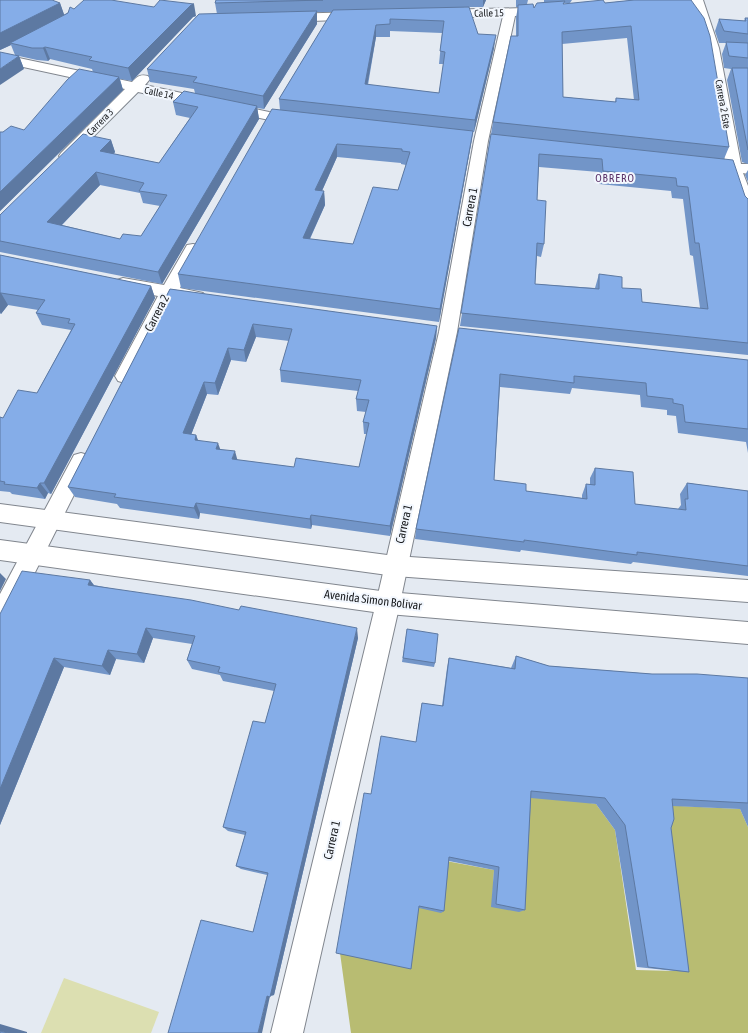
<svg xmlns="http://www.w3.org/2000/svg" width="748" height="1033" font-family="'Asap Condensed',sans-serif">
  <style>
    .green { fill: #dcdfb1 }
    .forest { fill: #b8bc72 }
    .lines { fill: none; stroke-linecap: round; stroke-linejoin: round }
    .minor-casing { stroke: #81868e; stroke-width: 2 }
    .secondary-casing { stroke: #81868e; stroke-width: 2 }
    .minor { fill: #fff; fill-rule: evenodd }
    .secondary { fill: #fff; fill-rule: evenodd }
    .wall { fill: #7295c8; fill-rule: evenodd }
    .shaded-wall { fill: #5d79a2 }
    .building { fill: #85ade8; stroke: #5d79a2; fill-rule: evenodd }
    .labels { text-anchor: middle; dominant-baseline: central; stroke-width: 4; stroke-linejoin: round; paint-order: stroke }
    .far-street-label { font-size: 10px; fill: #1a1c1f; stroke: #f2f7fe }
    .far-neighbourhood-label { font-size: 11px; letter-spacing: 1px; fill: #5b3268; stroke: #f2f7fe }
    .street-label { font-size: 12px; fill: #1a1c1f; stroke: #f2f7fe }
  </style>
  <rect width="100%" height="100%" fill="#e4eaf2"/>
  <path class="green" d="M 64,978 L 159,1012 L 151,1033 L 41,1033 Z"/>
  <path class="forest" d="M 527,768 L 545,795 L 596,804 L 615,830 L 636,970 L 675,971 L 660,805 L 740,809 L 748,827 L 748,1033 L 351,1033 L 340,953 L 417,908 L 446,861 L 494,870 L 492,906 Z"/>
  <g class="lines">
    <defs>
      <path id="minor" d="M 691,0 L 703,0 L 719,48 L 741,164 L 748,164 L 748,174 L 743,173 L 748,186 L 748,213 L 742,211 L 740,208 L 728,172 L 701,168 L 698,165 L 701,162 L 706,160 L 725,162 L 707,48 Z
        M 524,8 L 530,12 L 528,15 L 515,16 L 488,141 L 457,332 L 400,603 L 303,1033 L 271,1033 L 376,603 L 439,332 L 474,141 L 503,16 L 440,18 L 434,14 L 440,10 Z
        M 360,12 L 366,16 L 364,19 L 286,22 L 280,18 L 286,14 Z
        M 0,54 L 132,82 C 137,77 140,74 148,76 L 150,79 L 145,85 L 269,112 L 303,116 L 305,119 L 303,122 L 298,123 L 269,120 L 138,92 L 71,159 L 61,159 L 59,156 L 61,153 L 125,89 L 0,62 Z
        M 193,244 L 199,245 L 201,249 L 180,288 L 203,293 L 206,297 L 203,301 L 197,303 L 174,299 L 132,381 L 125,383 L 118,381 L 115,376 L 158,296 L 117,288 L 114,284 L 117,280 L 123,278 L 164,285 L 187,245 Z
        M 81,453 L 88,455 L 91,461 L 8,626 L 0,629 L 0,594 L 74,455 Z"/>
      <path id="secondary" d="M 0,504 L 395,556 L 748,580 L 748,602 L 395,576 L 0,522 Z
        M 0,540 L 388,592 L 748,622 L 748,644 L 388,614 L 0,560 Z"/>
    </defs>
    <use href="#minor" class="minor-casing"/>
    <use href="#secondary" class="secondary-casing"/>
    <use href="#minor" class="minor"/>
    <use href="#secondary" class="secondary"/>
  </g>
  <path class="wall" d="M 0,0 L 60,3 L 64,15 L 74,9 L 196,16 L 193,17 L 132,81 L 120,79 L 123,90 L 0,211 L 0,132 L 3,132 L 24,130 L 93,72 L 92,69 L 50,59 L 48,61 L 37,60 L 19,56 L 24,69 L 15,55 L 11,45 L 0,50 Z
    M 216,0 L 486,0 L 483,7 L 464,7 L 478,34 L 494,48 L 474,132 L 473,132 L 471,144 L 439,322 L 181,288 L 178,274 L 280,110 L 279,99 L 332,12 L 317,12 L 317,24 L 264,109 L 257,108 L 259,119 L 162,284 L 0,252 L 0,215 L 111,140 L 115,152 L 114,154 L 159,163 L 190,118 L 176,115 L 173,102 L 195,93 L 194,89 L 150,82 L 147,69 L 217,14 L 215,3 ZM 390,31 L 442,33 L 439,64 L 444,64 L 439,93 L 368,85 L 376,37 L 390,37 ZM 337,157 L 401,163 L 401,164 L 406,165 L 398,190 L 353,244 L 310,239 L 325,205 L 324,191 L 322,191 ZM 100,185 L 140,193 L 143,203 L 160,206 L 141,236 L 120,239 L 62,225 Z
    M 516,0 L 528,0 L 527,4 L 534,8 L 544,3 L 544,0 L 572,0 L 570,3 L 564,3 L 564,4 L 605,3 L 634,0 L 729,147 L 724,159 L 745,196 L 748,199 L 748,355 L 460,326 L 493,122 L 516,36 L 516,17 L 518,7 L 516,7 ZM 627,38 L 634,100 L 616,98 L 615,102 L 563,97 L 562,44 ZM 539,167 L 599,172 L 599,184 L 671,191 L 672,198 L 683,199 L 690,255 L 693,256 L 700,308 L 642,302 L 622,288 L 599,274 L 595,288 L 535,284 L 537,256 L 541,257 L 544,244 L 537,200 Z
    M 745,18 L 748,18 L 748,164 L 742,162 L 727,80 L 731,69 L 724,68 L 722,54 L 726,43 L 719,43 L 715,31 L 719,19 L 744,21 Z
    M 748,170 L 748,182 L 745,175 Z
    M 0,255 L 151,286 L 155,298 L 51,494 L 48,493 L 45,499 L 12,494 L 10,492 L 0,491 L 0,417 L 3,418 L 37,393 L 71,330 L 42,325 L 36,313 L 38,310 L 8,305 L 1,314 L 0,313 Z
    M 170,289 L 437,326 L 436,338 L 390,536 L 312,525 L 311,529 L 200,513 L 199,519 L 120,508 L 117,504 L 75,497 L 68,487 ZM 256,337 L 289,341 L 280,370 L 281,382 L 358,391 L 356,399 L 357,411 L 366,412 L 363,422 L 364,434 L 367,434 L 359,467 L 294,467 L 237,460 L 220,449 L 198,440 L 196,435 L 191,435 L 207,394 L 218,395 L 231,360 L 246,362 Z
    M 459,328 L 748,360 L 748,453 L 746,442 L 678,433 L 676,416 L 667,415 L 667,410 L 641,407 L 640,395 L 572,388 L 570,394 L 500,387 L 494,480 L 526,491 L 582,498 L 582,495 L 586,484 L 590,484 L 590,478 L 595,468 L 635,504 L 678,509 L 681,505 L 680,494 L 687,483 L 748,491 L 748,576 L 633,562 L 631,564 L 521,550 L 520,552 L 415,539 L 416,529 Z
    M 90,580 L 94,585 L 358,638 L 274,995 L 270,996 L 253,932 L 267,875 L 241,869 L 236,866 L 245,835 L 228,831 L 223,827 L 265,723 L 274,691 L 223,681 L 220,675 L 192,669 L 187,660 L 192,644 L 153,638 L 144,663 L 116,659 L 110,675 L 64,667 L 0,825 L 0,614 Z
    M 407,629 L 435,663 L 434,667 L 402,662 Z
    M 516,656 L 549,666 L 652,674 L 748,678 L 748,827 L 740,809 L 672,806 L 671,828 L 689,972 L 675,971 L 637,967 L 615,830 L 596,804 L 531,798 L 525,910 L 519,912 L 491,907 L 494,870 L 449,861 L 444,911 L 441,913 L 419,908 L 371,794 L 416,742 L 422,703 L 442,706 L 447,668 L 449,658 L 511,668 Z"/>
  <path class="shaded-wall" d="M 483,0 L 486,0 L 483,7 Z
    M 60,3 L 65,17 L 10,43 L 11,45 L 0,50 L 0,33 Z
    M 194,4 L 196,16 L 193,17 L 132,81 L 128,68 L 191,5 Z
    M 317,11 L 317,24 L 264,109 L 263,96 Z
    M 376,25 L 376,37 L 365,97 L 365,84 Z
    M 496,35 L 494,48 L 474,132 L 475,120 Z
    M 45,47 L 50,59 L 48,61 L 43,48 Z
    M 19,56 L 24,69 L 0,85 L 0,69 Z
    M 119,77 L 123,90 L 0,211 L 0,192 Z
    M 257,106 L 259,119 L 162,284 L 158,272 Z
    M 473,131 L 471,144 L 439,322 L 440,309 Z
    M 111,140 L 115,152 L 104,163 L 100,151 Z
    M 337,144 L 337,157 L 316,204 L 315,190 Z
    M 96,172 L 100,185 L 53,234 L 47,222 Z
    M 324,191 L 325,205 L 304,251 L 303,238 Z
    M 151,286 L 155,298 L 51,494 L 44,483 Z
    M 0,293 L 1,293 L 8,305 L 1,314 L 0,312 Z
    M 253,324 L 256,337 L 246,362 L 244,350 Z
    M 437,326 L 436,338 L 390,536 L 390,526 Z
    M 228,348 L 231,360 L 218,395 L 215,383 Z
    M 204,382 L 207,394 L 187,445 L 183,433 Z
    M 196,435 L 200,447 L 195,440 Z
    M 218,443 L 222,454 L 216,449 Z
    M 235,451 L 238,462 L 232,459 Z
    M 40,483 L 48,493 L 45,499 L 37,488 Z
    M 196,503 L 200,513 L 199,519 L 194,508 Z
    M 311,515 L 312,525 L 311,529 L 310,519 Z
    M 0,573 L 6,579 L 0,591 Z
    M 90,580 L 98,591 L 88,585 Z
    M 146,628 L 153,638 L 144,663 L 137,654 Z
    M 357,628 L 358,638 L 274,995 L 270,996 L 262,1033 L 258,1033 Z
    M 108,650 L 116,659 L 110,675 L 102,666 Z
    M 54,658 L 64,667 L 0,825 L 0,789 Z
    M 0,1024 L 27,1032 L 27,1033 L 8,1033 L 0,1031 Z"/>
  <path class="building" d="M 0,0 L 52,0 L 60,3 L 0,33 Z
    M 84,0 L 111,0 L 154,7 L 160,0 L 194,4 L 191,5 L 128,68 L 89,60 L 92,57 L 45,47 L 43,48 L 32,48 L 10,43 L 68,13 L 70,7 L 74,9 Z
    M 216,0 L 323,0 L 215,3 Z
    M 603,0 L 605,3 L 634,0 L 691,0 L 704,18 L 710,36 L 729,147 L 493,122 L 511,36 L 518,36 L 518,5 L 533,4 L 534,8 L 537,3 L 565,1 L 563,4 ZM 631,26 L 639,100 L 616,98 L 616,102 L 563,97 L 562,32 Z
    M 469,7 L 478,34 L 496,35 L 475,120 L 279,99 L 333,10 ZM 390,19 L 444,21 L 440,51 L 445,52 L 439,93 L 365,84 L 376,25 L 390,24 Z
    M 317,11 L 263,96 L 193,82 L 197,77 L 147,69 L 199,14 Z
    M 745,18 L 748,18 L 748,34 L 724,31 L 719,19 L 746,21 Z
    M 726,42 L 748,43 L 748,58 L 729,56 Z
    M 0,52 L 19,56 L 0,69 Z
    M 732,68 L 748,68 L 748,150 Z
    M 79,69 L 119,77 L 0,192 L 0,132 L 3,132 L 11,126 L 24,130 L 67,80 Z
    M 184,91 L 257,106 L 158,272 L 0,241 L 0,215 L 83,134 L 111,140 L 100,151 L 159,163 L 198,107 L 173,102 ZM 96,172 L 144,183 L 139,191 L 167,195 L 141,236 L 123,234 L 120,239 L 47,222 Z
    M 272,109 L 473,131 L 440,309 L 178,274 ZM 337,144 L 402,149 L 402,151 L 410,152 L 398,190 L 373,187 L 353,244 L 303,238 L 324,191 L 315,190 Z
    M 491,134 L 733,160 L 745,196 L 748,199 L 748,343 L 461,313 ZM 539,154 L 602,159 L 603,171 L 676,178 L 677,186 L 688,187 L 695,243 L 699,243 L 708,309 L 642,302 L 641,289 L 622,288 L 622,277 L 599,274 L 599,289 L 535,284 L 537,243 L 544,244 L 546,201 L 537,200 Z
    M 0,255 L 151,286 L 44,483 L 40,483 L 37,488 L 4,484 L 5,482 L 0,481 L 0,417 L 3,418 L 18,390 L 37,393 L 75,324 L 68,323 L 70,319 L 36,313 L 45,300 L 1,293 L 0,293 Z
    M 170,289 L 437,326 L 390,526 L 311,515 L 310,519 L 196,503 L 194,508 L 114,497 L 116,494 L 68,487 ZM 253,324 L 292,329 L 280,370 L 361,380 L 356,399 L 369,400 L 363,422 L 369,423 L 359,467 L 296,458 L 294,467 L 232,459 L 235,451 L 216,449 L 218,443 L 195,440 L 196,435 L 183,433 L 204,382 L 215,383 L 228,348 L 244,350 Z
    M 459,328 L 748,360 L 748,429 L 685,422 L 683,405 L 673,403 L 673,399 L 647,396 L 646,383 L 574,376 L 574,383 L 500,374 L 494,480 L 526,484 L 526,491 L 587,499 L 586,484 L 595,485 L 595,468 L 633,472 L 635,504 L 686,510 L 685,499 L 688,499 L 687,483 L 748,491 L 748,566 L 637,552 L 637,555 L 524,540 L 524,542 L 416,529 Z
    M 22,571 L 90,580 L 88,585 L 191,600 L 239,610 L 241,606 L 357,628 L 270,997 L 267,996 L 258,1033 L 168,1033 L 201,920 L 253,932 L 268,873 L 236,866 L 246,832 L 223,827 L 253,721 L 265,723 L 276,684 L 218,672 L 220,667 L 187,660 L 195,636 L 146,628 L 137,654 L 108,650 L 102,666 L 54,658 L 0,789 L 0,614 Z
    M 407,629 L 438,634 L 435,663 L 403,658 Z
    M 516,656 L 549,666 L 652,674 L 697,674 L 748,678 L 748,803 L 672,799 L 674,819 L 671,828 L 689,972 L 648,967 L 625,825 L 605,798 L 531,791 L 525,910 L 496,904 L 499,867 L 449,857 L 444,911 L 419,906 L 411,969 L 336,953 L 364,793 L 371,794 L 381,736 L 416,742 L 422,703 L 443,706 L 449,658 L 515,669 Z
    M 0,1031 L 8,1033 L 0,1033 Z"/>
  <g class="labels">
    <g class="far-street-label">
      <text transform="translate(489 13) rotate(-1)">Calle 15</text>
      <text transform="translate(159 93) rotate(12)">Calle 14</text>
      <text transform="translate(723 104) rotate(80)">Carrera 2 Este</text>
      <text transform="translate(100 122) rotate(-45)">Carrera 3</text>
    </g>
    <g class="far-neighbourhood-label">
      <text x="615" y="178">OBRERO</text>
    </g>
    <g class="street-label">
      <text transform="translate(470 207) rotate(-80)">Carrera 1</text>
      <text transform="translate(157 313) rotate(-63)">Carrera 2</text>
      <text transform="translate(404 524) rotate(-77)">Carrera 1</text>
      <text transform="translate(373 600) rotate(7)">Avenida Simon Bolivar</text>
      <text transform="translate(332 840) rotate(-77)">Carrera 1</text>
    </g>
  </g>
</svg>
